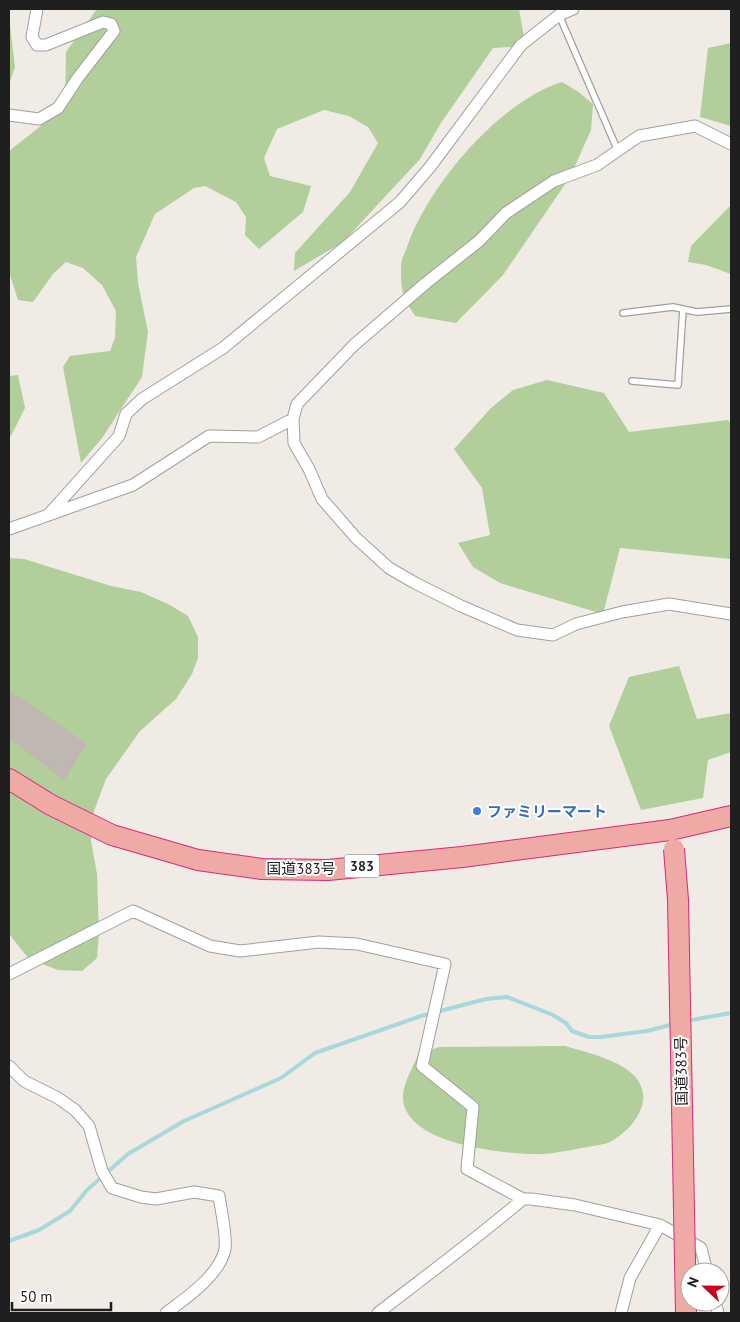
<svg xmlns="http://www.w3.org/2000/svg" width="740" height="1322" font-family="'PT Sans','Noto Sans JP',sans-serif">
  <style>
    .forest { fill: #b1ce9b }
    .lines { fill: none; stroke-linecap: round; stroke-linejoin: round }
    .stream { stroke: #a7d8dc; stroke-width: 4 }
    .building { fill: #c0b6b2 }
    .service-casing { stroke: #a0a0a0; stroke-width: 8 }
    .minor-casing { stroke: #a0a0a0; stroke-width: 13 }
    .trunk-casing { stroke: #d7297d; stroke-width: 22 }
    .service { stroke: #fff; stroke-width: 5.5 }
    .minor { stroke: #fff; stroke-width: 11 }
    .trunk { stroke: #f0aaa6; stroke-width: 20 }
    .trunk-bridge-casing { stroke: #d7297d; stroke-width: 22; stroke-linecap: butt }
    .trunk-bridge { stroke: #f0aaa6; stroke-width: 20 }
    .shop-dot { fill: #3f7fe0; stroke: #fff; stroke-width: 2 }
    .labels { text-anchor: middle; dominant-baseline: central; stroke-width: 4; stroke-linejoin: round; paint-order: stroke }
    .shield { fill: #fff; stroke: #626262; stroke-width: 1 }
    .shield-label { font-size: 14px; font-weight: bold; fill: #1f1f1f }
    .shop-label { font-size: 15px; font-weight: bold; fill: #366cbe; stroke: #fff; text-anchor: start }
    .street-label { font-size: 15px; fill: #1f1f1f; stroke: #fff }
  </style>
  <rect width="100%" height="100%" fill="#f0ebe5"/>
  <path class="forest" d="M 97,9 L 519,9 L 524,37 L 511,47 L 493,48 L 441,123 L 420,159 L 343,242 L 294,271 L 295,253 L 350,192 L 378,143 L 368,127 L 349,116 L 324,110 L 277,129 L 264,158 L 270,176 L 311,186 L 303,212 L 259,249 L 245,235 L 246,217 L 236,202 L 205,186 L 194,188 L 155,214 L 136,257 L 138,283 L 148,332 L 142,377 L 102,438 L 81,463 L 63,367 L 70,356 L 110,351 L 115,338 L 116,311 L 102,285 L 83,268 L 66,262 L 53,274 L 33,302 L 18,300 L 9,272 L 9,151 L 65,107 L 66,52 Z
    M 9,17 L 15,67 L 9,85 Z
    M 731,43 L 731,126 L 700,117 L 708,48 Z
    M 562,82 L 580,93 L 593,104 L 591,130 L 570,177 L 503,275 L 456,323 L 415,316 C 412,310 406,303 404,296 C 401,288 401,274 401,266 C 401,259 406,251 408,244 C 430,184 500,101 562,82 Z
    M 731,205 L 731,274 L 706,265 L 688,262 L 691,246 Z
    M 18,375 L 25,408 L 11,436 L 9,437 L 9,376 Z
    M 547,380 L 604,393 L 629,432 L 728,420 L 731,423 L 731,559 L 620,548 L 603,614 L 500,583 L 473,567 L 458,543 L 490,535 L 482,488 L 454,449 L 491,408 L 513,390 Z
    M 9,558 L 24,559 L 111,586 L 141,592 L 170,605 L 188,616 L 198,637 L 198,658 L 192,674 L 176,699 L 140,731 L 106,779 L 94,811 L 91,841 L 97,874 L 99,934 L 97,958 L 82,971 L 58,970 L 29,959 L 9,934 Z
    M 679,666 L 697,719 L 731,713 L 731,752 L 708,760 L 703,798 L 641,810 L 609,726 L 629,677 Z
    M 565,1046 C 592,1054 653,1066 642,1106 C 637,1122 624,1134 610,1142 C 604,1145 595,1145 588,1147 C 570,1150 550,1155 532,1154 C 498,1153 415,1144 404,1105 C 399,1089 412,1070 418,1055 L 439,1047 Z"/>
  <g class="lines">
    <path class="stream" d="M 686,1021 L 731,1013
      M 9,1241 L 39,1230 L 70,1211 L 87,1190 L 128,1154 L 184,1121 L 281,1078 L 315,1053 L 421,1016 L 486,999 L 507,997 L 553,1015 L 566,1023 L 572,1031 L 589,1037 L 601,1037 L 647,1031 L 674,1024"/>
  </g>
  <path class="building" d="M 9,690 L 87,744 L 64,780 L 9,738 Z"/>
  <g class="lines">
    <defs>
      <path id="service" d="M 559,15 L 618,151
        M 623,313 L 673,307 L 697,312 L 731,309
        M 632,381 L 678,385 L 683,309"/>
      <path id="minor" d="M 9,115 L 39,119 L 58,108 L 77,79 L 114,31 L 111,24 L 103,22 L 46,45 L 37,45 L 32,37 L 37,9
        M 731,144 L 695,126 L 639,136 L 597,165 L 554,181 L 506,213 L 479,241 L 426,283 L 354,345 L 297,404 L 293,419 L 294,443 L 309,469 L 322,499 L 356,538 L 389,568 L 415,583 L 461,606 L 517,630 L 553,635 L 576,624 L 622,612 L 669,604 L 731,614
        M 49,514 L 119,436 L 126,414 L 142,399 L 223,348 L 400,202 L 430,167 L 521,45 L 559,15 L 573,9
        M 9,529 L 133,485 L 209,436 L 258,437 L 293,419
        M 9,974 L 133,911 L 210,946 L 240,951 L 319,942 L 357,944 L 445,964 L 422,1066 L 473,1107 L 467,1169 L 523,1199 L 531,1199 L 575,1205 L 660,1225 L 701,1248 L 707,1272
        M 9,1066 L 24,1081 L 58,1098 L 75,1110 L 89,1126 L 102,1171 L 112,1188 L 141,1197 L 156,1199 L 194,1192 L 219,1196 C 221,1210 227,1236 225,1249 C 220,1275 185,1299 166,1313
        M 715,1302 L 718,1313
        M 378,1313 C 427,1275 476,1239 523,1199
        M 621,1313 L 630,1278 L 660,1225"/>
      <path id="trunk" d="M 9,779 L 51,805 L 112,835 L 198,860 L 262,869 L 328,870 L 462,857 L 670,830 L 731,816"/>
    </defs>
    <use href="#service" class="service-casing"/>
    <use href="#minor" class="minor-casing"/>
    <use href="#trunk" class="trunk-casing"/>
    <use href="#service" class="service"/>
    <use href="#minor" class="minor"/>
    <use href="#trunk" class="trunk"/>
    <defs>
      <path id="trunk-bridge" d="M 674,849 L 678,900 L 686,1313"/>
    </defs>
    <use href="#trunk-bridge" class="trunk-bridge-casing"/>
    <use href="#trunk-bridge" class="trunk-bridge"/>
  </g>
  <circle class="shop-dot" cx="477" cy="811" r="5"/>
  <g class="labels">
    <rect class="shield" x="344.5" y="854.5" width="35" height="23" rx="4"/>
    <g class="shield-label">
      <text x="362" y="866">383</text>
    </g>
    <g class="shop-label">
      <text x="487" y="811">ファミリーマート</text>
    </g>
    <g class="street-label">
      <text x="301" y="868">国道383号</text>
      <text transform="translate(681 1071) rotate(-91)">国道383号</text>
    </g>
  </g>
  <rect width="740" height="1322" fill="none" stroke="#1f1f1f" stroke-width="20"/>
  <g transform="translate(705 1287) rotate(292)"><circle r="24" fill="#ffffff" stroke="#a5a5a5"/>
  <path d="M0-4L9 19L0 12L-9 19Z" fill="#ca0420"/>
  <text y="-8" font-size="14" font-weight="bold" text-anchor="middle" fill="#1f1f1f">N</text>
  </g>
  <path d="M12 1302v8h99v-8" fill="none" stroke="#1f1f1f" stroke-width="2.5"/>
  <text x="20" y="1302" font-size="15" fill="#1f1f1f" stroke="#ffffff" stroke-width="4" paint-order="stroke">50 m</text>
</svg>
